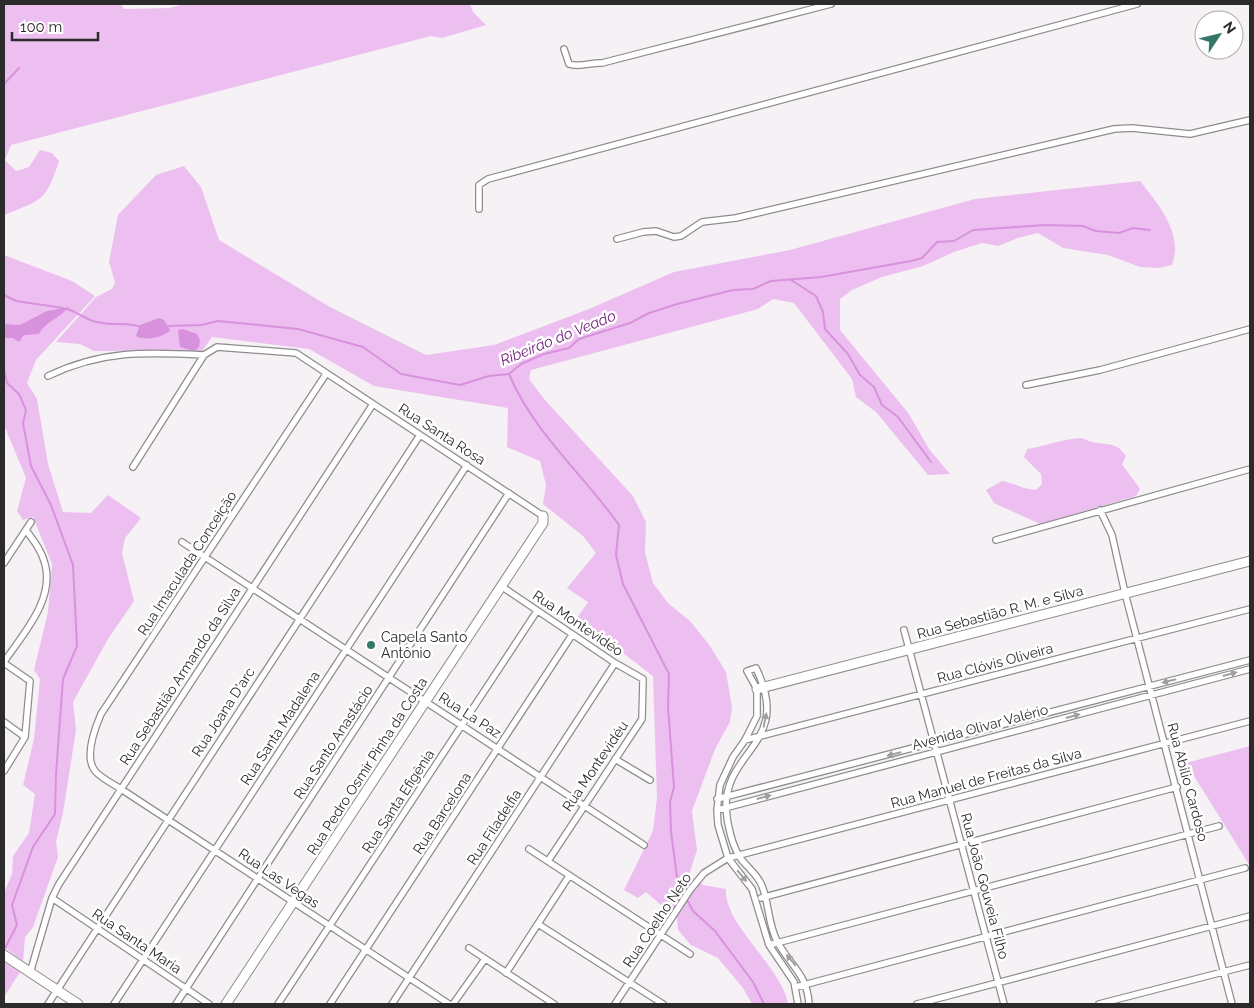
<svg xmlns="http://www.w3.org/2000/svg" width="1254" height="1008" font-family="Raleway,sans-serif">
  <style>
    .green { fill: #edbff0 }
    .water { fill: #d892dd }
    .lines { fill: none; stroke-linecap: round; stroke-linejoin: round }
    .stream { stroke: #d892dd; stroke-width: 2 }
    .street-casing { stroke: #8f8c90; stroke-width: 8 }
    .secondary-casing { stroke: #8f8c90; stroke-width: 11 }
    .street { stroke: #fff; stroke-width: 5.5 }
    .secondary { stroke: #fff; stroke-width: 9 }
    .oneway { fill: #a0a0a0 }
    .poi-dot { fill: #357666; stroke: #fff; stroke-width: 2 }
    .labels { text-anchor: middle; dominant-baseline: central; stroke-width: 5; stroke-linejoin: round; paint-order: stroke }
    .street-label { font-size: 14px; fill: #2c2b2c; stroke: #fff }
    .poi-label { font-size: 14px; fill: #2c2b2c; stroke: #fff; text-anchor: start }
    .water-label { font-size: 15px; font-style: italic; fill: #73217b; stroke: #fff }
  </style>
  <rect width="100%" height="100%" fill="#f5f1f5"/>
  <path class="green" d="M 4,4 L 121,4 L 124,9 L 170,8 L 184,4 L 470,4 L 473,12 L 486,25 L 442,38 L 431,36 L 11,145 L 5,160 L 16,171 L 29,167 L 40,150 L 52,153 L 59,161 C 46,201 42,200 4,215 Z
    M 184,166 L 201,187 L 219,240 L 330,307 L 426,355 L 494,345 L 589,309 L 674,272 L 790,250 L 975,199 L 1140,181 C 1158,204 1184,234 1172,265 L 1158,268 L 1140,267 L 1108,255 L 1063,248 L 1038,233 L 1018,238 L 998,246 L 982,243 L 954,252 L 923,266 L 882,277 L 852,290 L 840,299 L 840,330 L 909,414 L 929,449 L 950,474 L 928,475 L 876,412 L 856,397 L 852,379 L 794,303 L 773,299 L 758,309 L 531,370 L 529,379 L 545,400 L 633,496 L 646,522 L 645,552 L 653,583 L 668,603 L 691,622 L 710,646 L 726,672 L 732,707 L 730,722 L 715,749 L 692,811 L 697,850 L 689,875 L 703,885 L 726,889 C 723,924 782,967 788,1004 L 752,1004 L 743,988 L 718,958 L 691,945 L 678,930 L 677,919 L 646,892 L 638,898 L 624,890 L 653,831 L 657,798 L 653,676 L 577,618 L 588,602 L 567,588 L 596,553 L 583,536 L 543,504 L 546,485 L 540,461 L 507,447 L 508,408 L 374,386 L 309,349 L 212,337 L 202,351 L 94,351 L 80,344 L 56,342 L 96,297 L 112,289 L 115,282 L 109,262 L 118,215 L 156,175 Z
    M 4,255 L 72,281 L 95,296 L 36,360 L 27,383 L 37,399 L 48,464 L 63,512 L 91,513 L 108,495 L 141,518 L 125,538 L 122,553 L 134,601 L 108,639 L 73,702 L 76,730 L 63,813 L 56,842 L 58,857 L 33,927 L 25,937 L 23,961 L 4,947 L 4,893 L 12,874 L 13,856 L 29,833 L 35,794 L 23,785 L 34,739 L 40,679 L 34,670 L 48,612 L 52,564 L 33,517 L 23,520 L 17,511 L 26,478 L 4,425 Z
    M 1081,438 L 1092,442 L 1112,445 L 1119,448 L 1126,456 L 1122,464 L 1140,489 L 1136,496 L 1040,524 L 994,503 L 986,490 L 1002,481 C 1014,483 1023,489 1036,490 L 1042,484 L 1041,474 L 1024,457 L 1027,449 C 1046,446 1062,439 1081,438 Z
    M 1250,746 L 1250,866 L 1186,763 Z
    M 4,962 L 20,972 L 4,997 Z"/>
  <path class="water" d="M 69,307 C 61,317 44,323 39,334 L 24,335 L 19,342 L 13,338 L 4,338 L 4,324 L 20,325 L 47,311 Z
    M 159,318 L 164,320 L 170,330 C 164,338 143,341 136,336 L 140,325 Z
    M 183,329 L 197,334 L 200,340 L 199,347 L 194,351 L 180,347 L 178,330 Z"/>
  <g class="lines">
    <path class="stream" d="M 4,84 L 19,68
      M 791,280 L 816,296 L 823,312 L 825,329 L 848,354 L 860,375 L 874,387 L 882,405 L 898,417 L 931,462
      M 4,295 L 16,301 L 63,308
      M 67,309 C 78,312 86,320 97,322 C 111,326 128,322 141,327
      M 168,326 L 201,325 L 218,321 L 298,329 L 363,347 L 401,374 L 460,385 L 489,376 L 509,374 L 521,364 L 544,354 L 569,348 L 579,339 L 630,323 L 649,313 L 677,304 L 733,290 L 753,289 L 771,281 L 821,277 L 911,261 L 922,258 L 937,242 L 954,241 L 973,230 L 1045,225 L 1083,226 L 1096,231 L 1119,233 L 1133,228 L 1150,230
      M 4,370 L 7,383 L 19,394 L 26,410 L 23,423 L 31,466 L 51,505 L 73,565 L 77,646 L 63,679 L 56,774 L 55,814 L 33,847 L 12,905 L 17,925 L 4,950
      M 509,374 C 533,432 584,475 619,525 L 616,555 L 623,584 L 669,674 L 668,707 L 674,787 L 670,802 L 671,832 L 678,884 L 693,911 L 715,931 L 753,982 L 764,1004"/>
    <defs>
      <path id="street" d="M 564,49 L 569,64 C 579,68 592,62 602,63 L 831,4
        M 479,209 L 479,185 L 488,179 L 1137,4
        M 617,239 L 643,232 L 656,231 L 674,237 L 681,236 L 702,222 L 736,218 L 1114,129 L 1132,128 L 1190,134 L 1250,120
        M 326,374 L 101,714 C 95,728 84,757 95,771 C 101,778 113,784 121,789 L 449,1004
        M 48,376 C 102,350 146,352 204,355
        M 1026,385 L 1100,370 L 1250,329
        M 133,467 L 204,355 L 217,347 L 296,353 L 543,516
        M 1100,510 L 1112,535 L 1125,593 L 1232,1004
        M 996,540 L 1250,469
        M 182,542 L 644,845
        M 4,563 L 31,522
        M 501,586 L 615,663 L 643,679 L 642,719 L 548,861
        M 904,630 L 1004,1004
        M 4,662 C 22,635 55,600 45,564 C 42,551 34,541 26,530
        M 4,663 L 30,681 L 25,737 L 4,771
        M 4,722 L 25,737
        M 745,740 L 1250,609
        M 615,759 L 650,780
        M 717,799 L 1250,660
        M 717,810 L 1250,669
        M 529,849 L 690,954
        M 52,898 L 209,1004
        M 761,898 L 1177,787
        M 538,924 L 663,1004
        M 769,945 L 1219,826
        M 469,948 L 554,1004
        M 30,973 L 52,898 L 59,884 L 373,404
        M 506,973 L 569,876
        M 796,987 L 1245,868
        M 48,1004 L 420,435
        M 114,1004 L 467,465
        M 176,1004 L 509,493
        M 278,1004 L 537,611
        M 330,1004 L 572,635
        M 392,1004 L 615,663
        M 453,1004 L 485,959
        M 615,1004 L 690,890 L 704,873 L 728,858 L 1250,721
        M 798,1004 L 794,982 L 769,945 L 752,889 L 728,858 L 718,825 L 717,810 L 720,785 L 733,757 L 745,740 L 757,716 L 757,689 L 747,671 L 756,668 C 793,744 725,749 726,808 C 727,824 732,846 741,859 C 748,868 758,875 762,886 C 769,903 768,924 777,941 C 790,966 807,973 809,1004
        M 917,1004 L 1250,916
        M 1099,1004 L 1250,965"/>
      <path id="secondary" d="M 757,689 L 1250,561
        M 4,955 L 78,1004
        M 226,1004 L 543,523 L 543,516"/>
    </defs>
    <use href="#street" class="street-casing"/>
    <use href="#secondary" class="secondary-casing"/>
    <use href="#street" class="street"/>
    <use href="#secondary" class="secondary"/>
  </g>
  <defs><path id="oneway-solid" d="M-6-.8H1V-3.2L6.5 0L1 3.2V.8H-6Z" transform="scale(1.25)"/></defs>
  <g class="oneway">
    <use href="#oneway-solid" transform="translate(1230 674) rotate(-15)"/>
    <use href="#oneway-solid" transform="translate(1169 681) rotate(166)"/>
    <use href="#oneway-solid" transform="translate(1073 716) rotate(-15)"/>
    <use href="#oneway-solid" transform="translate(765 720) rotate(-79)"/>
    <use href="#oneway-solid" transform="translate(894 754) rotate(166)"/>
    <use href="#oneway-solid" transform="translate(764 797) rotate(-15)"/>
    <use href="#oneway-solid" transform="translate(742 876) rotate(50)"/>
    <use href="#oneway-solid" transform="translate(791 960) rotate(-130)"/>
  </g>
  <circle class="poi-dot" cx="371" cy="645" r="5"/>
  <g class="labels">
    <g class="street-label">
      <text transform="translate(442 434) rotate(33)">Rua Santa Rosa</text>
      <text transform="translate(187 563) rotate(-57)">Rua Imaculada Conceição</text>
      <text transform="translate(1000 612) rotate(-15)">Rua Sebastião R. M. e Silva</text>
      <text transform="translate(578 623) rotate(34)">Rua Montevidéo</text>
      <text transform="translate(995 663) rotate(-15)">Rua Clóvis Oliveira</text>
      <text transform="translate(180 676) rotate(-57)">Rua Sebastião Armando da Silva</text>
      <text transform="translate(223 712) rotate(-57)">Rua Joana D'arc</text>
      <text transform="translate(470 715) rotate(33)">Rua La Paz</text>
      <text transform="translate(980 727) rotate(-15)">Avenida Olivar Valério</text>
      <text transform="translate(280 728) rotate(-57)">Rua Santa Madalena</text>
      <text transform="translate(333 742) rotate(-57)">Rua Santo Anastácio</text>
      <text transform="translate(367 766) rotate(-57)">Rua Pedro Osmir Pinha da Costa</text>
      <text transform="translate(595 766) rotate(-56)">Rua Montevidéu</text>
      <text transform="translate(986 778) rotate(-15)">Rua Manuel de Freitas da Silva</text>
      <text transform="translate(1188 782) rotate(75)">Rua Abilio Cardoso</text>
      <text transform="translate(398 801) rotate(-57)">Rua Santa Efigênia</text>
      <text transform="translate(442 813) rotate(-57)">Rua Barcelona</text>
      <text transform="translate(494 827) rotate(-57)">Rua Filadelfia</text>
      <text transform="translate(279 878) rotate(34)">Rua Las Vegas</text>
      <text transform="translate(985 886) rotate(75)">Rua João Gouveia Filho</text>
      <text transform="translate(657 920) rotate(-56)">Rua Coelho Neto</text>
      <text transform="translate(137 941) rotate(34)">Rua Santa Maria</text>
    </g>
    <g class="poi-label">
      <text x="381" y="637">Capela Santo<tspan x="381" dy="16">Antônio</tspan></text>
    </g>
    <g class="water-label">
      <text transform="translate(558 338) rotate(-22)">Ribeirão do Veado</text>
    </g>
  </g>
  <rect width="1254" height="1008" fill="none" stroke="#2c2b2c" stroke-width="10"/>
  <g transform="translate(1219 35) rotate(55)"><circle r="24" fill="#ffffff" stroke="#abaaab"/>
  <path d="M0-4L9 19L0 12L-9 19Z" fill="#357666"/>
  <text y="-8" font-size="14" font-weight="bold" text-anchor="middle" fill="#2c2b2c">N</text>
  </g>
  <path d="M12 32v8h86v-8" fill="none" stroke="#2c2b2c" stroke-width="2.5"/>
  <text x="20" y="32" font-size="15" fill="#2c2b2c" stroke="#ffffff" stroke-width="4" paint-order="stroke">100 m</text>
</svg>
